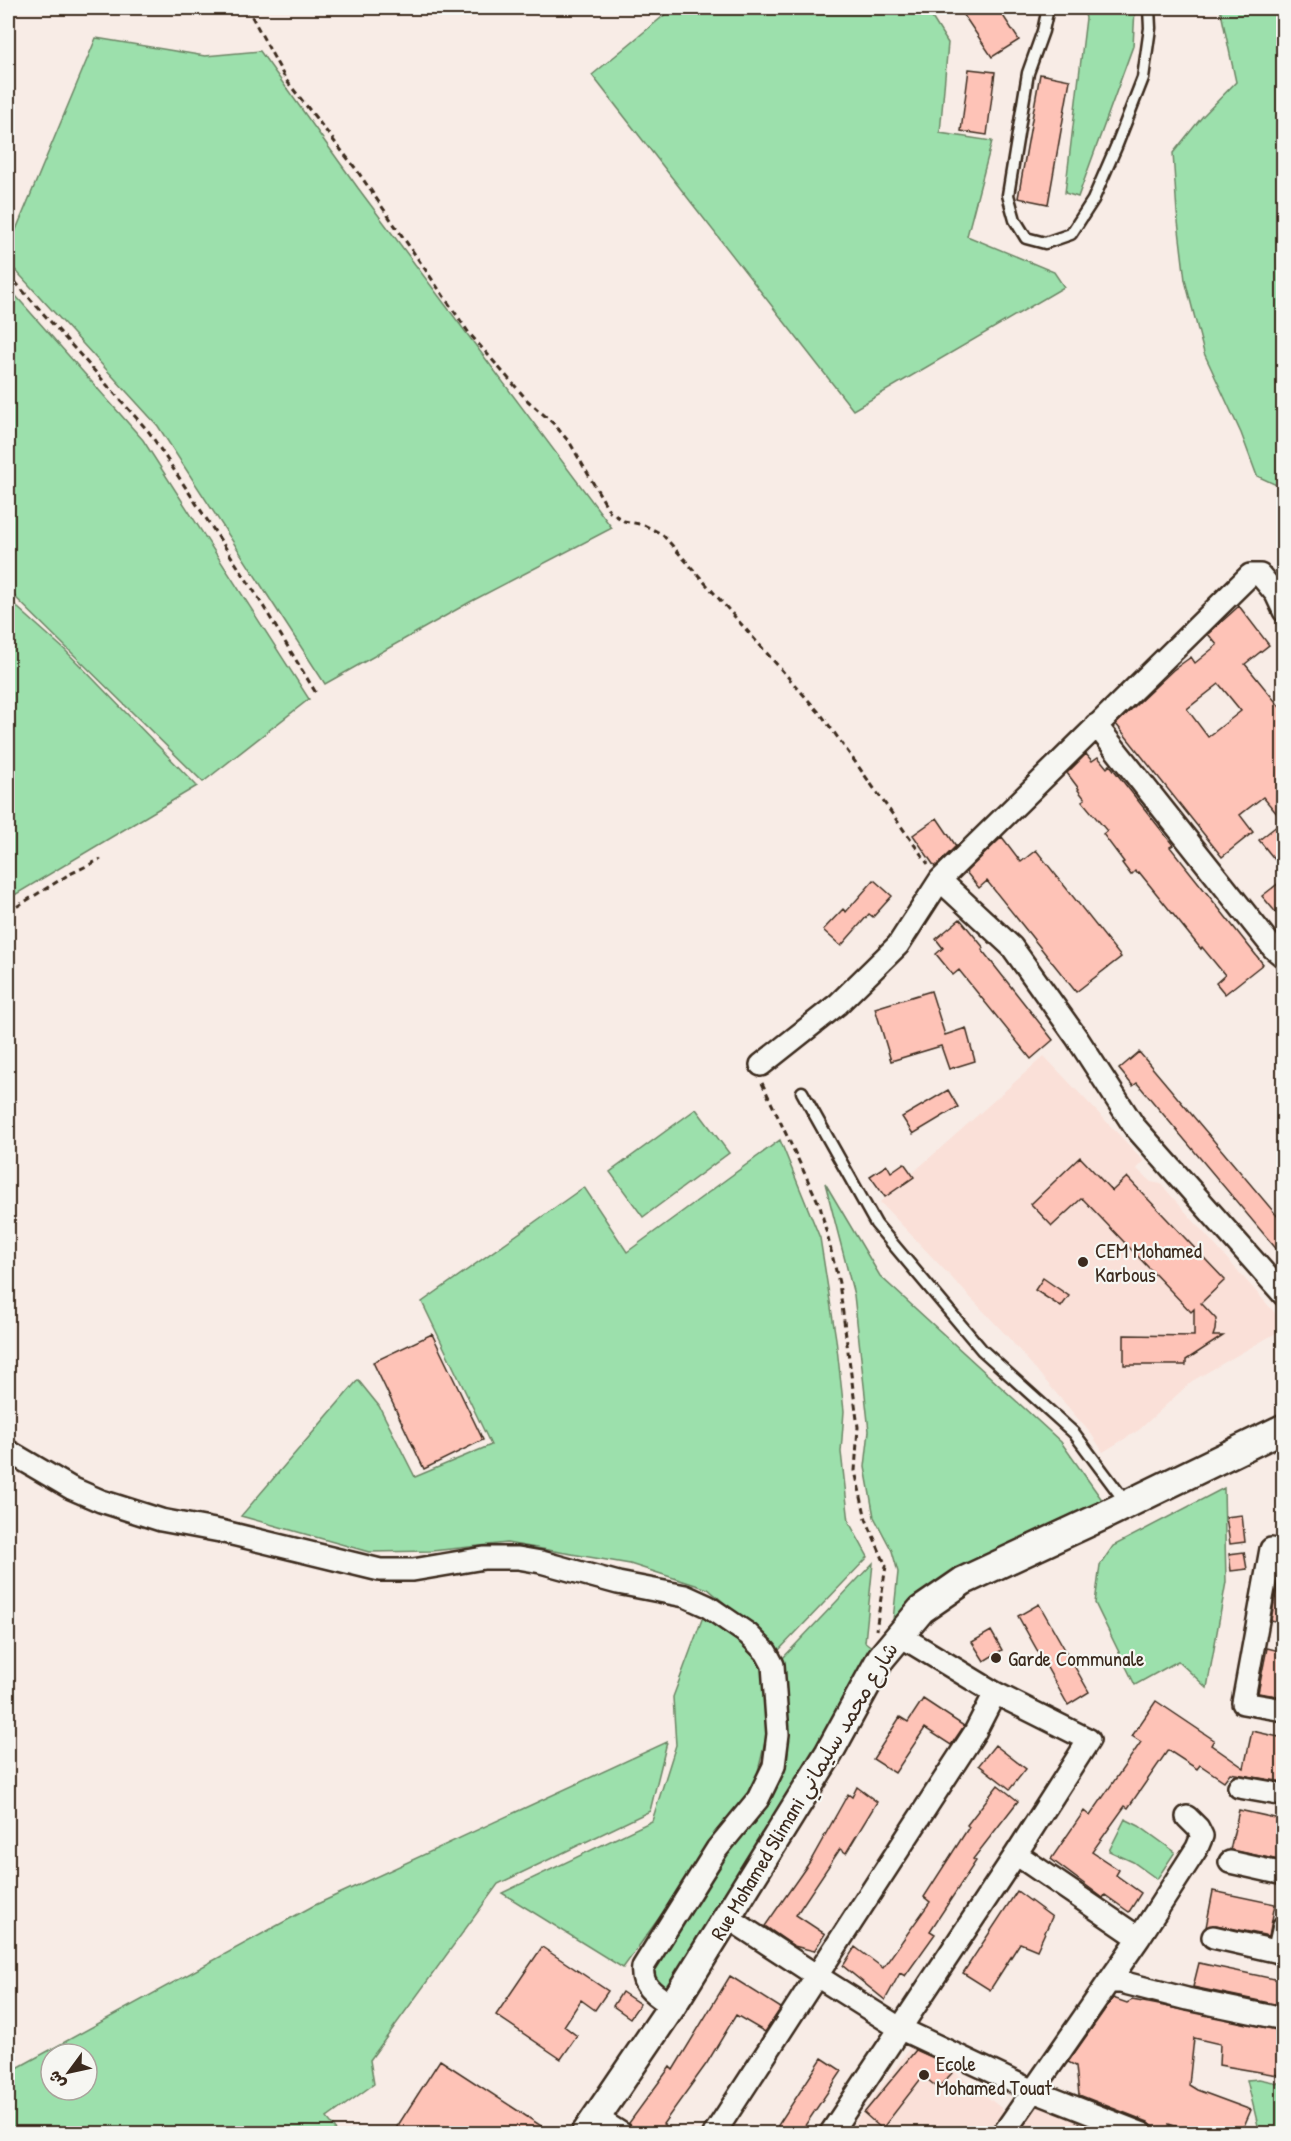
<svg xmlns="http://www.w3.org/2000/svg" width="1291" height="2141" font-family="'Patrick Hand','Playpen Sans Arabic',sans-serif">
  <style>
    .built { fill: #fae0d8 }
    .green { fill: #9ce0ac; stroke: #6c8565; stroke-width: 1.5; fill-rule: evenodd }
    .building { fill: #fec3b7; stroke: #3b2a1e; stroke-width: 1.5; fill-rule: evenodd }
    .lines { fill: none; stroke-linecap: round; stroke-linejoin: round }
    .service-casing { stroke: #3b2a1e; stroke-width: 15 }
    .minor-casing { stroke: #3b2a1e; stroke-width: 26 }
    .tertiary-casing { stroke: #3b2a1e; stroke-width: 32 }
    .path { stroke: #3b2a1e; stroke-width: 3; stroke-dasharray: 6 4.5; stroke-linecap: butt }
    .service { stroke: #f6f6f2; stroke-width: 10 }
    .minor { stroke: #f6f6f2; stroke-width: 21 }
    .tertiary { stroke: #f6f6f2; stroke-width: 27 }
    .poi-dot { fill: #3b2a1e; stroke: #f6f6f2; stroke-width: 2 }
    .labels { text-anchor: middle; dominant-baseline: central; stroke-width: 4.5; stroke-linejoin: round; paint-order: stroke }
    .poi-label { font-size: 21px; fill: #3b2a1e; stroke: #f6f6f2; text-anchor: start }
    .street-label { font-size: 21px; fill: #3b2a1e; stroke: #f6f6f2 }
  </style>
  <rect width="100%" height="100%" fill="#f8ece6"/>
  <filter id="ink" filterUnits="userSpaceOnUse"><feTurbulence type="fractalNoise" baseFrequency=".0167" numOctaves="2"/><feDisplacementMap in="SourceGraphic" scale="12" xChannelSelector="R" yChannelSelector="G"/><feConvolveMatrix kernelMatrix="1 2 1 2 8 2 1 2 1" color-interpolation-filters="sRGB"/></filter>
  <g filter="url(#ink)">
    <path class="built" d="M 1044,1056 L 1144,1161 L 1137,1169 L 1151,1182 L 1161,1184 L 1283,1322 L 1283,1329 L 1192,1381 L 1139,1430 L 1103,1452 L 1092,1435 L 1007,1336 L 880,1202 Z
      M 915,2041 L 1004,2110 L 987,2133 L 847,2134 Z
      M 1038,2103 L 1109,2133 L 1017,2134 Z"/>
    <path class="green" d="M 673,8 L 926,8 L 948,43 L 940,133 L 992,141 L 967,236 L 1054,272 L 1064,287 L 853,410 L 592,75 Z
      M 1083,8 L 1135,8 L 1133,46 L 1078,197 L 1065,193 L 1086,18 Z
      M 1220,8 L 1283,8 L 1283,488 L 1257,476 L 1241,433 L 1204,353 L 1185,280 L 1177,213 L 1173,153 L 1202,117 L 1236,82 Z
      M 96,38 L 205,56 L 260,51 L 358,188 L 612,528 L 470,602 L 325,684 L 158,426 L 8,262 L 8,249 Z
      M 8,287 L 143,440 L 309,699 L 203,782 L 8,590 Z
      M 8,599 L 65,650 L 197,786 L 8,899 Z
      M 696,1109 L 729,1153 L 643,1217 L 610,1172 Z
      M 780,1140 L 820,1238 L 836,1339 L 844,1411 L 841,1452 L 849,1522 L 868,1557 L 779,1650 L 708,1589 L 630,1564 L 507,1543 L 432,1551 L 369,1552 L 241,1516 L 358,1380 L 379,1406 L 415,1477 L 491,1445 L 422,1302 L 584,1187 L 627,1252 Z
      M 825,1183 L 880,1276 L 1061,1442 L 1105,1504 L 977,1562 L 917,1595 L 892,1630 L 898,1572 L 892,1551 L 874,1517 L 865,1467 L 869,1431 L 854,1295 Z
      M 1224,1488 L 1226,1582 L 1207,1688 L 1178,1661 L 1135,1685 L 1095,1603 L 1100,1565 L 1113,1546 Z
      M 873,1563 L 865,1642 L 877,1651 L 669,1996 L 648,1974 L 729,1845 L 782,1774 L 786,1693 L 782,1659 Z
      M 704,1614 L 728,1627 L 762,1667 L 767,1734 L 753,1792 L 716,1839 L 623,1968 L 502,1893 L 652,1821 L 676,1745 L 673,1697 Z
      M 667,1742 L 650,1811 L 498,1884 L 370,2060 L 374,2084 L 327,2118 L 335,2128 L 336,2133 L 8,2133 L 8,2073 L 313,1906 ZM 51,2054 L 87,2054 L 87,2090 L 51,2090 Z
      M 1125,1819 L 1139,1826 L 1175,1852 L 1157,1879 L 1133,1862 L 1109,1851 Z
      M 1259,2079 L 1283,2084 L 1283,2133 L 1270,2133 L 1259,2130 L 1247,2080 Z"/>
    <path class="building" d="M 959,8 L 998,8 L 1019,40 L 992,57 Z
      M 969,69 L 995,72 L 987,135 L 961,131 Z
      M 1040,74 L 1070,80 L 1048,204 L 1018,198 Z
      M 1239,606 L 1269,645 L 1245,664 L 1284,712 L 1284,871 L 1259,840 L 1283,821 L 1263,797 L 1240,815 L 1253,832 L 1222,857 L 1116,724 L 1173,670 L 1191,657 L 1195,663 L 1217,645 L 1208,634 ZM 1219,684 L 1241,711 L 1208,737 L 1187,709 Z
      M 1086,754 L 1092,761 L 1098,757 L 1107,768 L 1110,765 L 1173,845 L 1170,847 L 1263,964 L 1225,994 L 1216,983 L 1225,975 L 1202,947 L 1201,949 L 1139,872 L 1137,873 L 1135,871 L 1131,875 L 1122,863 L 1124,862 L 1103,834 L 1107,831 L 1082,801 L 1085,799 L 1078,790 L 1079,789 L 1067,773 Z
      M 937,818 L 956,846 L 935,867 L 913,835 Z
      M 1002,837 L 1021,862 L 1036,850 L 1121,957 L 1076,992 L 987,881 L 979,888 L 966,872 Z
      M 1284,879 L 1284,922 L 1262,896 Z
      M 874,880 L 892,896 L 873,917 L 869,914 L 841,946 L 823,930 L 843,909 L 846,912 Z
      M 960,919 L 984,948 L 982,950 L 1053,1040 L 1031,1059 L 959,970 L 953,975 L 936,954 L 943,948 L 936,939 Z
      M 931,991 L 945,1035 L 966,1028 L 975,1061 L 949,1069 L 941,1046 L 891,1061 L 875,1008 Z
      M 1139,1052 L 1284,1224 L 1284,1258 L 1137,1083 L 1133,1086 L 1119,1069 Z
      M 948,1090 L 958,1107 L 913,1134 L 902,1117 Z
      M 1080,1157 L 1112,1191 L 1127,1177 L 1225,1280 L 1201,1303 L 1216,1319 L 1215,1330 L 1213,1336 L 1223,1336 L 1186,1360 L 1186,1365 L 1124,1365 L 1124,1335 L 1194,1336 L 1194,1309 L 1191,1312 L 1082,1198 L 1052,1226 L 1031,1204 Z
      M 904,1163 L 914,1177 L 885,1197 L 870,1176 L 887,1165 L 891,1172 Z
      M 1043,1278 L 1069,1296 L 1061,1307 L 1035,1290 Z
      M 432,1334 L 483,1440 L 424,1469 L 373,1362 Z
      M 1242,1515 L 1245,1542 L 1230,1544 L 1226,1517 Z
      M 1244,1552 L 1247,1569 L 1231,1571 L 1229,1554 Z
      M 1280,1570 L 1284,1571 L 1284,1623 L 1271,1620 Z
      M 1039,1604 L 1089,1692 L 1068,1705 L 1018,1616 Z
      M 991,1631 L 1002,1650 L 984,1661 L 972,1642 Z
      M 1267,1648 L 1284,1652 L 1284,1697 L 1258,1693 Z
      M 923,1699 L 964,1726 L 951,1745 L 925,1728 L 895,1773 L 873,1759 L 900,1717 L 908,1722 Z
      M 1156,1701 L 1214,1740 L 1211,1745 L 1244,1768 L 1252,1731 L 1284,1738 L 1284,1782 L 1230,1773 L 1224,1781 L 1200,1765 L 1197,1769 L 1168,1750 L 1128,1808 L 1125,1806 L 1092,1852 L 1119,1870 L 1116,1875 L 1141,1893 L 1129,1912 L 1105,1895 L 1103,1898 L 1051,1859 L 1084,1811 L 1090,1816 L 1141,1742 L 1132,1736 Z
      M 995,1745 L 1026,1769 L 1010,1789 L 979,1765 Z
      M 998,1785 L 1018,1801 L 973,1859 L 976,1861 L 930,1931 L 935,1934 L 905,1976 L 900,1973 L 885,2000 L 843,1966 L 855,1947 L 883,1968 L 930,1902 L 924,1897 L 969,1827 L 967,1825 Z
      M 857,1787 L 877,1802 L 846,1853 L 840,1849 L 796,1915 L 825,1934 L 814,1951 L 794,1946 L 765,1926 L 811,1860 L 848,1794 L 852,1797 Z
      M 1239,1810 L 1284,1820 L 1284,1861 L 1230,1850 Z
      M 1017,1891 L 1052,1917 L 1037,1950 L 1020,1943 L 990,1990 L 963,1973 Z
      M 1213,1891 L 1275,1904 L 1269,1936 L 1216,1925 L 1206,1927 Z
      M 542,1947 L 608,1991 L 595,2010 L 581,2000 L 564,2026 L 577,2036 L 561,2059 L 496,2015 Z
      M 1199,1963 L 1284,1981 L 1284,2006 L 1193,1987 Z
      M 730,1976 L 781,2008 L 765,2032 L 736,2015 L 707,2063 L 663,2124 L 676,2133 L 635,2133 L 629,2123 L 670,2067 L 673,2070 Z
      M 622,1992 L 640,2004 L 630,2018 L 613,2006 Z
      M 1113,1998 L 1127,2003 L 1132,2000 L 1154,2004 L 1284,2031 L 1284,2076 L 1219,2065 L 1220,2044 L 1194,2038 L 1189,2085 L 1197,2090 L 1251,2110 L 1241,2133 L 1198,2133 L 1169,2124 L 1170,2130 L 1154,2128 L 1148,2122 L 1079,2095 L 1076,2066 L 1068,2062 Z
      M 916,2050 L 934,2058 L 952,2073 L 938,2088 L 923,2076 L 882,2129 L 864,2113 Z
      M 822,2058 L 842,2071 L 800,2133 L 773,2133 Z
      M 440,2060 L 552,2133 L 393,2133 Z"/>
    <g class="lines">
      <defs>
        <path id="service" d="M 1048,8 L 1043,31 L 1028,73 L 1008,195 L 1015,220 L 1026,238 L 1045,243 L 1071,234 L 1093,200 L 1116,147 L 1143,78 L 1150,28 L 1149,8
          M 802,1092 L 876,1224 L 982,1350 L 1074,1433 L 1127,1504"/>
        <path id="minor" d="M 1096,725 L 1273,948 L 1284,957
          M 940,880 L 1012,947 L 1077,1038 L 1134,1126 L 1284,1295
          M 761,1065 L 838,1004 L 898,945 L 940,880 L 1250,575 L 1260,575 L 1276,594 L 1284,611
          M 8,1451 L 71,1488 L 101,1501 L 161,1520 L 220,1531 L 380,1570 L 413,1570 L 484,1558 L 518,1558 L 541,1562 L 618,1583 L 685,1596 L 707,1606 L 748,1634 L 766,1652 L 773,1665 L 778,1734 L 774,1766 L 758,1799 L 717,1849 L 643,1967 C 640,1988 658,1996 672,2006
          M 1284,1551 L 1271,1549 L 1243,1703 L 1284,1710
          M 1239,1787 L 1284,1795
          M 1016,1854 L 1139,1938
          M 1230,1862 L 1284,1874
          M 727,1917 L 817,1976 L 901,2029 L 1033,2091 L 1143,2134
          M 1213,1937 L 1284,1953
          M 1278,1952 L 1284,1926
          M 1109,1982 L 1121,1982 L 1187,1999 L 1284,2019
          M 595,2117 L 622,2134
          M 714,2134 L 975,1732 L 995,1693
          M 830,2134 L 1016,1854 L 1089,1740 L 995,1693 L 899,1635
          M 1003,2134 L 1139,1938 L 1197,1848 L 1202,1836 L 1198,1828 L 1187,1817"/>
        <path id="tertiary" d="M 585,2134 L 672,2006 L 829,1753 L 881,1658 L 921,1610 L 963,1581 L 1103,1516 L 1284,1428"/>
      </defs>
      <use href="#service" class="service-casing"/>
      <use href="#minor" class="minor-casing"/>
      <use href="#tertiary" class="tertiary-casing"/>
      <path class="path" d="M 245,8 L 251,15 L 286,80 L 356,169 L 469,333 L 528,401 L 553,423 L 570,443 L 610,512 L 624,521 L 644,525 L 662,534 L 823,717 L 928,864
        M 8,274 L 149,432 L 254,591 L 316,693
        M 8,912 L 68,875 L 101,859
        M 762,1083 L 820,1206 L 839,1283 L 858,1427 L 855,1471 L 866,1519 L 886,1566 L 876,1630"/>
      <use href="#service" class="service"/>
      <use href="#minor" class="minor"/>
      <use href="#tertiary" class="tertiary"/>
    </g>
  </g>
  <g class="poi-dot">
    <circle cx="1083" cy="1262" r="6"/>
    <circle cx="996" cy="1658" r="6"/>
    <circle cx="924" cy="2075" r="6"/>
  </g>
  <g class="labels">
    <g class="poi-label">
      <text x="1095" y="1250">CEM Mohamed<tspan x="1095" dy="24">Karbous</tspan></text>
      <text x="1008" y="1658">Garde Communale</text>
      <text x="936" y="2063">Ecole<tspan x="936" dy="24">Mohamed Touat</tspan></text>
    </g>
    <g class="street-label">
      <text transform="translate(804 1791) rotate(-59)">Rue Mohamed Slimani شارع محمد سليماني</text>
    </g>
  </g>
  <rect width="1291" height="2141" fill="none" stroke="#f6f6f2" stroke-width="30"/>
  <rect x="15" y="15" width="1261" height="2111" fill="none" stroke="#3b2a1e" stroke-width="2" filter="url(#ink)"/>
  <g transform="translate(69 2072) rotate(237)"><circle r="28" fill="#f6f6f2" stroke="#aba49d" stroke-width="1.5"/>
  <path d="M0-4.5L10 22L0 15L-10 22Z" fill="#3b2a1e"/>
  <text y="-9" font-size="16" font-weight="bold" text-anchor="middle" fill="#3b2a1e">ش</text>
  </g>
</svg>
